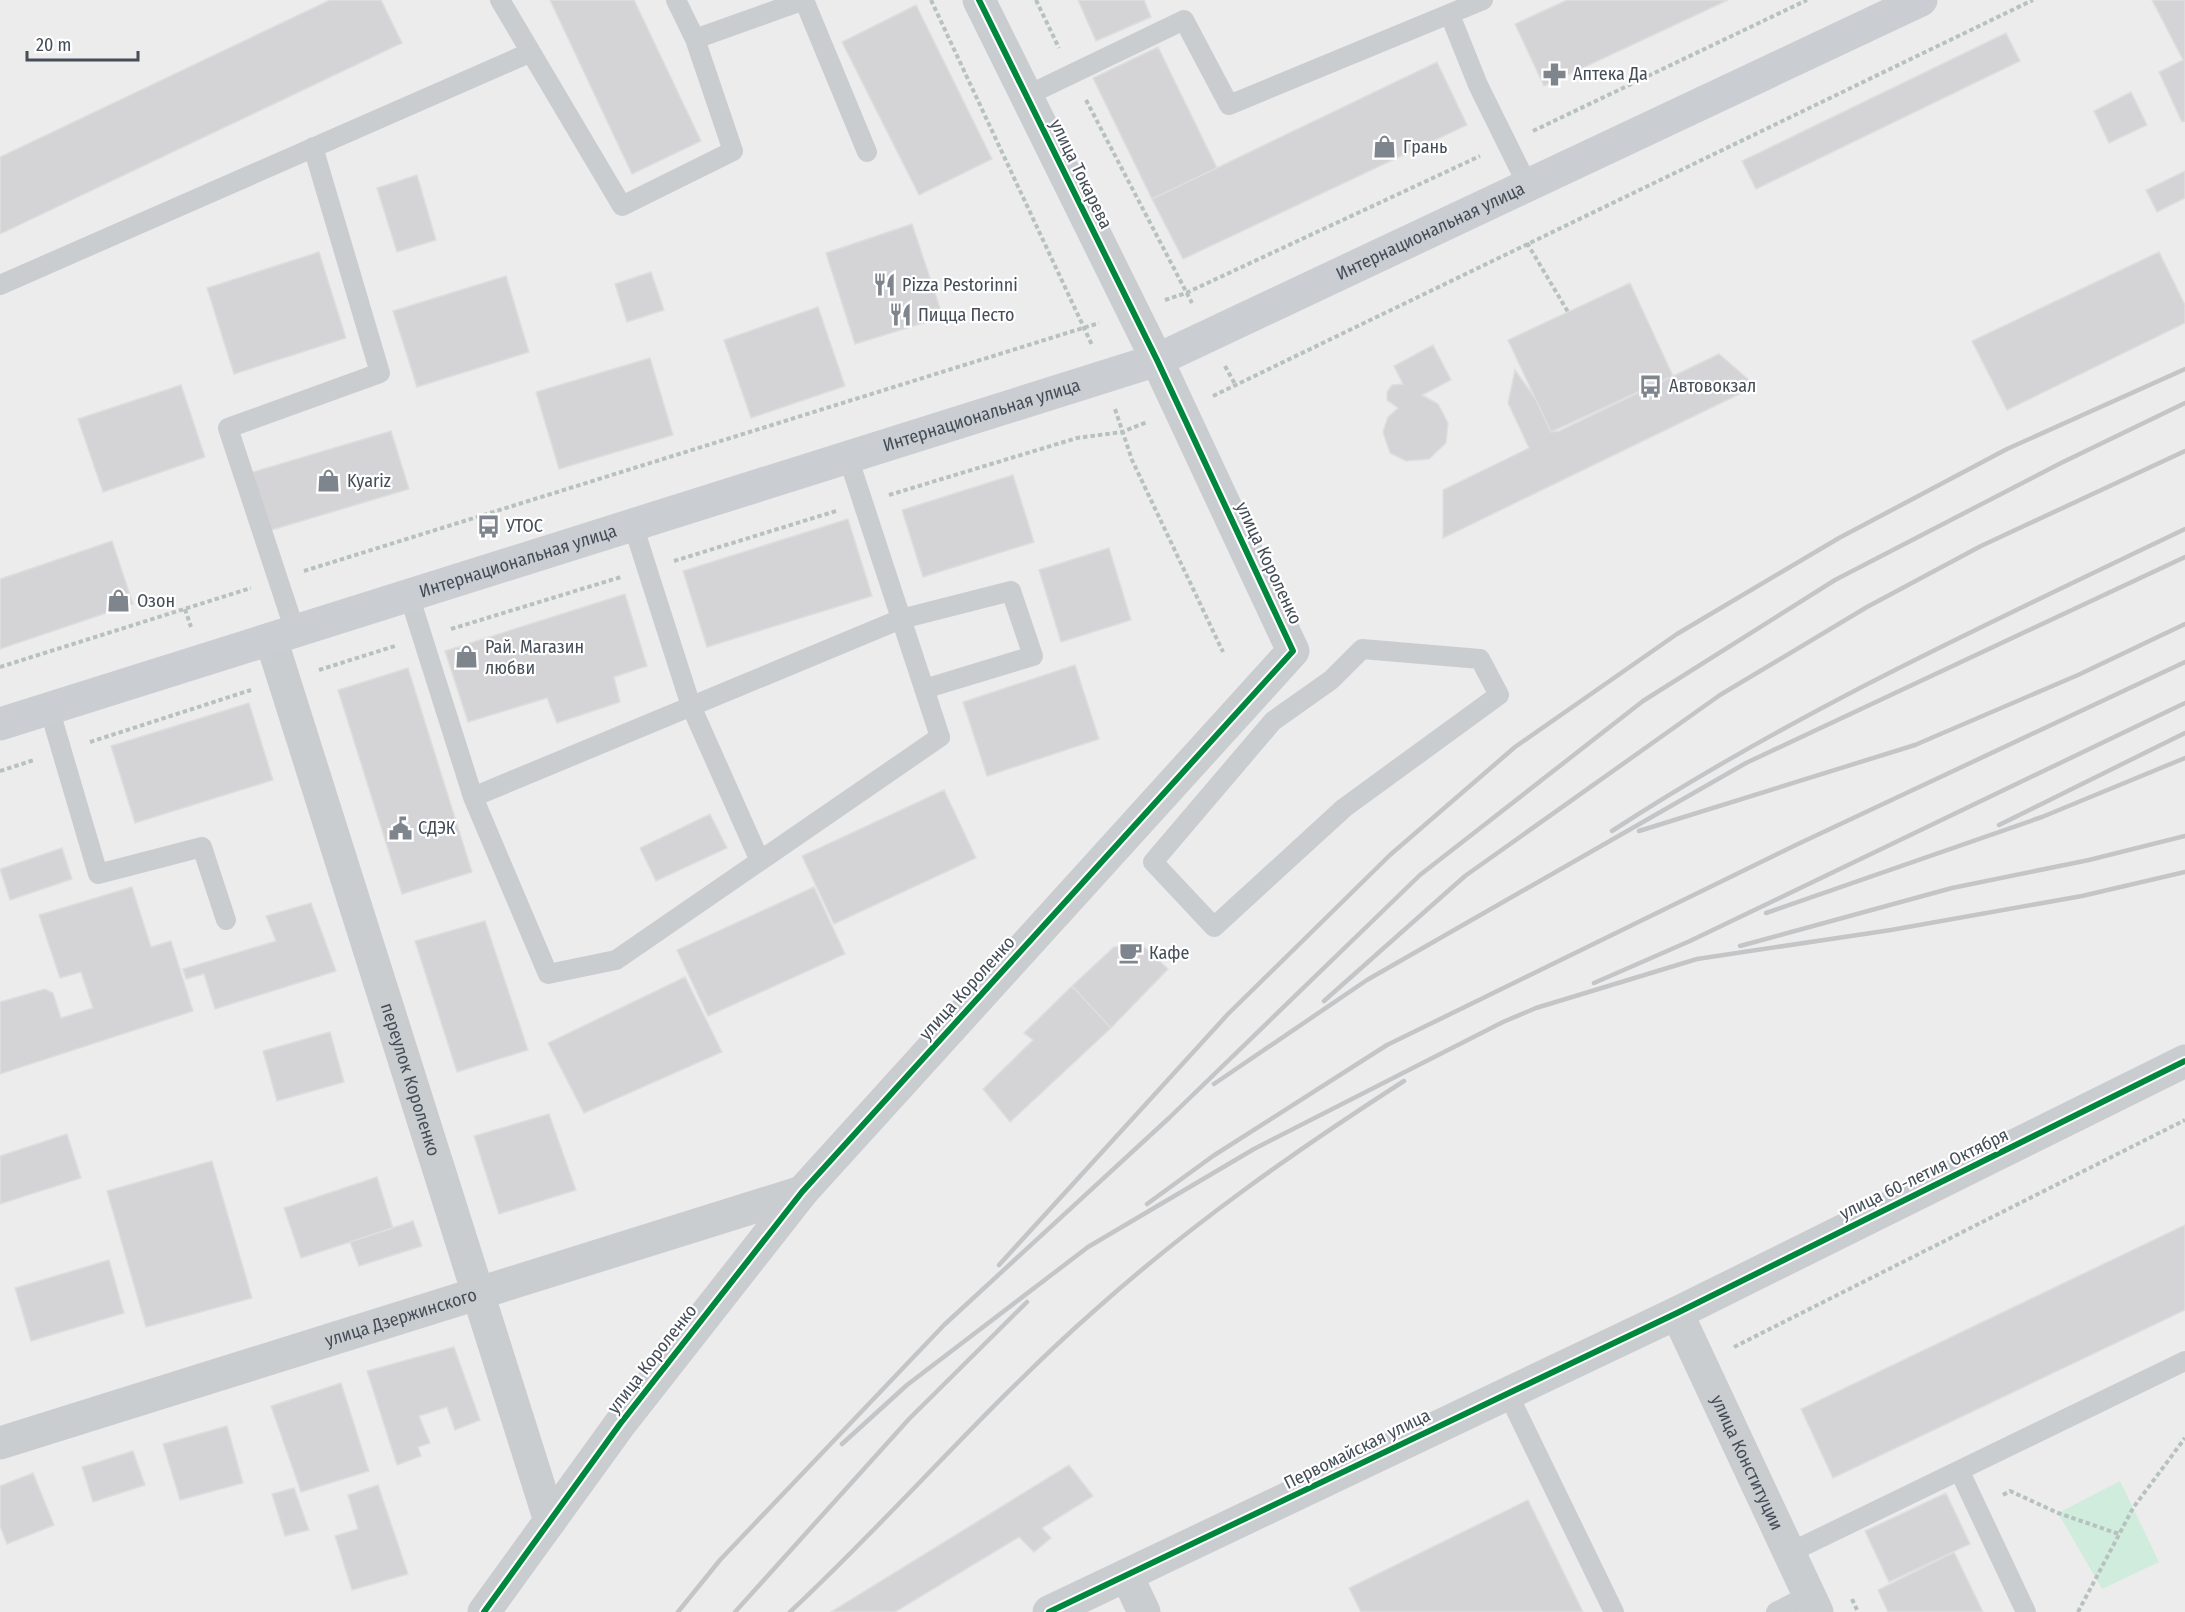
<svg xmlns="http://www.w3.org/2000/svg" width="2185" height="1612" font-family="'Fira Sans Condensed',sans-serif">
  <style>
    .green { fill: #d0ecdd }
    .building { fill: #d4d4d6; stroke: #dededf; stroke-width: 1.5 }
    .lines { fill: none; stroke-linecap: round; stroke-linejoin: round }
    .path { stroke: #b7c2c0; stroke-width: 4; stroke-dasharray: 4.5 3; stroke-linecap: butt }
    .service { stroke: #cacdd0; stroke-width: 20 }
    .minor { stroke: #cacdd0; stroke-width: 33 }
    .tertiary { stroke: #cacdd0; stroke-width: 33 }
    .secondary { stroke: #cacdd1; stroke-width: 33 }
    .rail { stroke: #c3c5c7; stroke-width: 4.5 }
    .cycleway-casing { stroke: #fff; stroke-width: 10 }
    .cycleway { stroke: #00873e; stroke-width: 6 }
    .labels { text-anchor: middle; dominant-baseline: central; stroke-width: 4.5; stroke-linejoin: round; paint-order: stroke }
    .poi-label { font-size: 18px; fill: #444d58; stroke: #fff; text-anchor: start }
    .street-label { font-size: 18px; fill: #444d58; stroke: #fff }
  </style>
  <rect width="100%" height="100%" fill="#edecec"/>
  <path class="green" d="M 2120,1481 L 2159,1562 L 2102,1589 L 2058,1513 Z"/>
  <path class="building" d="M 330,0 L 381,0 L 402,43 L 0,234 L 0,157 Z
    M 550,0 L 634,0 L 701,141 L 632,174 Z
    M 1078,0 L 1144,0 L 1151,17 L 1096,41 Z
    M 1567,0 L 1728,0 L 1544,86 L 1515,24 Z
    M 2152,0 L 2185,0 L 2185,121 L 2182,122 L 2159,72 L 2183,60 Z
    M 916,5 L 992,159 L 919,195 L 842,42 Z
    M 2006,33 L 2020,61 L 1756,189 L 1742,161 Z
    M 1158,47 L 1217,168 L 1152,199 L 1093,78 Z
    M 1437,62 L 1467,125 L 1183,259 L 1152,199 Z
    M 2131,92 L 2147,125 L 2109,143 L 2094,111 Z
    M 2185,171 L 2185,198 L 2157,212 L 2146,190 Z
    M 417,175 L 436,240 L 397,252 L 377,188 Z
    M 912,224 L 943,317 L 855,344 L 826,253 Z
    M 319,252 L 346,338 L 234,374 L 207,288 Z
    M 2159,252 L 2185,305 L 2185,323 L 2007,410 L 1972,341 Z
    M 651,272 L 664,310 L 627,322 L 615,284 Z
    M 506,276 L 529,352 L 417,387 L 393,311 Z
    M 1630,283 L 1673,376 L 1551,432 L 1508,340 Z
    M 818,307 L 845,386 L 751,418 L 724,340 Z
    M 1433,345 L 1451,380 L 1422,395 L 1438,404 L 1448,423 L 1446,443 L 1429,459 L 1406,461 L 1390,453 L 1383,432 L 1388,417 L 1398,408 L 1387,400 L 1387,392 L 1392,385 L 1403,384 L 1394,366 Z
    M 1719,354 L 1756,386 L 1443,538 L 1443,490 L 1529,448 L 1508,403 L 1515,370 L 1535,398 L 1551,432 L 1559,431 Z
    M 650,358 L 673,435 L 559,469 L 536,392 Z
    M 181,385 L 205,457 L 103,492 L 78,419 Z
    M 391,431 L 409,489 L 268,531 L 250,473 Z
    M 1013,475 L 1034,542 L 923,577 L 902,510 Z
    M 848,519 L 872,596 L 707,647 L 683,571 Z
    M 112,541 L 133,604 L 0,649 L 0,579 Z
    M 1109,548 L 1131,620 L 1061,642 L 1039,570 Z
    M 625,594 L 647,666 L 614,677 L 620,702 L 557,723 L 547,698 L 468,722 L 445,651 Z
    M 1075,665 L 1099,739 L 987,776 L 963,702 Z
    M 408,668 L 472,872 L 402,894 L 338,690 Z
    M 249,703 L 273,780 L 135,823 L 111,746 Z
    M 944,790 L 976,858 L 834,924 L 802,856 Z
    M 710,814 L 727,848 L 656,881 L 640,848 Z
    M 62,848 L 72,879 L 10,900 L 0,869 Z
    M 132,887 L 151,947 L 171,941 L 193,1011 L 0,1074 L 0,1002 L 45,989 L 53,993 L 61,1018 L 93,1008 L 81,972 L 60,978 L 39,915 Z
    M 814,887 L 845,954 L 708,1016 L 677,950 Z
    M 311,903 L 336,971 L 215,1009 L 204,974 L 186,979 L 183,969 L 276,941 L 266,916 Z
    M 485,921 L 528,1050 L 457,1072 L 415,941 Z
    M 1141,944 L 1168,969 L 1111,1028 L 1072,986 L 1114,947 Z
    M 685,977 L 722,1052 L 584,1113 L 548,1043 Z
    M 1072,986 L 1111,1028 L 1010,1122 L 983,1089 L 1033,1040 L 1024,1033 Z
    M 330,1032 L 344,1082 L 277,1101 L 263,1051 Z
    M 549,1114 L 576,1190 L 499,1214 L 474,1136 Z
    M 67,1134 L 81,1178 L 0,1204 L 0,1156 Z
    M 212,1161 L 252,1298 L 146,1327 L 107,1191 Z
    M 377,1177 L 393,1228 L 301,1258 L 284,1208 Z
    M 413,1221 L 422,1246 L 359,1266 L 350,1242 Z
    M 2185,1225 L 2185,1310 L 1833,1478 L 1801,1409 Z
    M 109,1260 L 124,1313 L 31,1341 L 15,1288 Z
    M 454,1347 L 480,1420 L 455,1430 L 447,1407 L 419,1416 L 430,1443 L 418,1447 L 421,1456 L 397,1465 L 367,1371 Z
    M 341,1383 L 369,1471 L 301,1492 L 271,1406 Z
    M 227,1426 L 243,1483 L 180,1500 L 163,1444 Z
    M 133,1451 L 145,1485 L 93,1502 L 82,1467 Z
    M 1069,1465 L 1093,1496 L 1042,1528 L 1051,1538 L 1034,1552 L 1019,1537 L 895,1612 L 831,1612 Z
    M 33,1473 L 54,1525 L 7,1544 L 0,1526 L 0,1486 Z
    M 378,1485 L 408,1574 L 352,1590 L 335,1536 L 358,1529 L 348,1495 Z
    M 294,1488 L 309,1530 L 285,1536 L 272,1494 Z
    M 1946,1493 L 1970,1544 L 1889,1582 L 1865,1531 Z
    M 1528,1500 L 1583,1612 L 1361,1612 L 1349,1588 Z
    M 1954,1552 L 1983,1612 L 1888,1612 L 1878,1590 Z"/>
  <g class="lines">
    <path class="path" d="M 931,0 L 1092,345
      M 1036,0 L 1059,48
      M 1086,100 L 1192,303
      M 1533,131 L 1807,0
      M 1527,243 L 1568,312
      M 1165,300 L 1186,293 L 1480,156
      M 1225,366 L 1236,386
      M 1213,396 L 2033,0
      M 1115,409 L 1132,460 L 1223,652
      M 889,495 L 1077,438 L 1122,432 L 1147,422
      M 674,561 L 836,511
      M 304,571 L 1099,323
      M 185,609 L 191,627
      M 451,629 L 621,577
      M 0,667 L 251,588
      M 319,670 L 395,646
      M 90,742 L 251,690
      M 0,771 L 34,760
      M 1734,1347 L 2185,1120
      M 2003,1495 L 2010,1491 L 2058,1513 L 2119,1534
      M 1852,1599 L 1858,1612
      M 2078,1612 L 2133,1508 L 2185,1438"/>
    <path class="service" d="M 500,0 L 622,206 L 733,151 L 695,39 L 676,0
      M 1450,15 L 1478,85 L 1528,186
      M 695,39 L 804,0 L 867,152
      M 1026,96 L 1184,20 L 1229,105 L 1483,0
      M 0,285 L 529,53
      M 633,525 L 691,706 L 760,861
      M 409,595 L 473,797 L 548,974 L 616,960 L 940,737 L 848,457
      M 295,631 L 228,428 L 380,373 L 313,147
      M 1362,649 L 1480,659 L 1499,695 L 1344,808 L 1214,927 L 1153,862 L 1273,721 L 1331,680 Z
      M 49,708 L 98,874 L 202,847 L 226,920
      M 473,797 L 901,619 L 1011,591 L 1033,656 L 924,689
      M 1508,1394 L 1614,1612
      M 1960,1472 L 2026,1612
      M 1789,1553 L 2185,1361
      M 1776,1612 L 1809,1595"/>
    <g class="minor">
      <path d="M 979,0 L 1157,360"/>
      <path id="s1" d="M 271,639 L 550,1521"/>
      <path id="s2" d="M 1677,1313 L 1817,1612"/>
      <path id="s3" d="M 0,1443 L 802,1192"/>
      <path d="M 1127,1576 L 1144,1612"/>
      <path d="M 1049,1612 L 1677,1313 L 2185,1061"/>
    </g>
    <path class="tertiary" d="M 484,1612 L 620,1424 L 802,1192 L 1293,651 L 1157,360"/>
    <path class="secondary" id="s4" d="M 0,724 L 1157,360 L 1921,0"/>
    <path class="rail" d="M 1999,825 L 2185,733
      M 1612,831 C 1793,713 1991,622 2185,529
      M 1639,831 L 1915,745 L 2078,675 L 2185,624
      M 1766,913 L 2042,817 L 2185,758
      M 1740,946 L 1952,888 L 2089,860 L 2185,836
      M 1594,983 L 1690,941 L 2185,703
      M 1324,1001 L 1465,876 L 1720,695 L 1867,607 L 1981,546 L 2185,451
      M 1214,1084 L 1367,980 L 1746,763 L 2185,557
      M 1147,1204 L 1213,1156 L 1387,1045 L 1798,844 L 2185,662
      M 999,1265 L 1228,1014 L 1390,855 L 1515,747 L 1677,634 L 1839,538 L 2007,449 L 2185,369
      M 842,1444 L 907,1385 L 1088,1247 L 1254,1149 L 1503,1022 L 1536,1008 L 1697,959 L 1891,930 L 2082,896 L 2185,872
      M 678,1612 L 720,1560 L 944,1325 L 1169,1118 L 1420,875 L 1643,701 L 1835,580 L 2061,463 L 2185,403
      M 735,1612 L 909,1419 L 1027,1302
      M 790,1612 C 894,1515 987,1405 1094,1311 C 1190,1225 1295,1151 1404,1081"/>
    <defs>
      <path id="cycleway" d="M 484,1612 L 620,1424 L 802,1192 L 1293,651 L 1157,360 L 979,0
        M 1049,1612 L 1677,1313 L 2185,1061"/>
    </defs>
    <use href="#cycleway" class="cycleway-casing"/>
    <use href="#cycleway" class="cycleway"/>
  </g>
  <defs>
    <symbol id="pharmacy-bare" viewBox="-9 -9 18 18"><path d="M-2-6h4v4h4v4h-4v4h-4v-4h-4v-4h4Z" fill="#7f858c" stroke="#fff" stroke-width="2.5" paint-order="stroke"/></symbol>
    <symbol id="shop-bare" viewBox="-9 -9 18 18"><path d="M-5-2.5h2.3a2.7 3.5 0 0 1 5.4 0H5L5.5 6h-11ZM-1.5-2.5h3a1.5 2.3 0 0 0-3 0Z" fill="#7f858c" stroke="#fff" stroke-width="2.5" paint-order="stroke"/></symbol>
    <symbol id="restaurant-bare" viewBox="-9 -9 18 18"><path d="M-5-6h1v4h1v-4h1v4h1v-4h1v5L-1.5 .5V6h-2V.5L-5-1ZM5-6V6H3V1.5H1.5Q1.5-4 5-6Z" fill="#7f858c" stroke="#fff" stroke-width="2.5" paint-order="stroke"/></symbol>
    <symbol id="bus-bare" viewBox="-9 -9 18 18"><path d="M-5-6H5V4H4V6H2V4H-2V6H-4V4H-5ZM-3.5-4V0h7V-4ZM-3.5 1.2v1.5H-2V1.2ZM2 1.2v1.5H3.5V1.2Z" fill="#7f858c" stroke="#fff" stroke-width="2.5" paint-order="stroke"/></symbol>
    <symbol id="civic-bare" viewBox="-9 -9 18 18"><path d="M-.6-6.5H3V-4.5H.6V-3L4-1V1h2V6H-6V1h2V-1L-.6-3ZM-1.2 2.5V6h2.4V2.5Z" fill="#7f858c" stroke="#fff" stroke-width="2.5" paint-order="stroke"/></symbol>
    <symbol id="cafe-bare" viewBox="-9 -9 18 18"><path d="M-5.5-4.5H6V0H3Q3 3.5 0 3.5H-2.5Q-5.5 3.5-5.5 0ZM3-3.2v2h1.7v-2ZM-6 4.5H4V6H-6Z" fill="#7f858c" stroke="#fff" stroke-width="2.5" paint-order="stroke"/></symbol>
  </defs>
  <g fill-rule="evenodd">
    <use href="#pharmacy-bare" x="1538" y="58" width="33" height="33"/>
    <use href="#shop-bare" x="1368" y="130" width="33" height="33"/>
    <use href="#restaurant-bare" x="868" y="268" width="33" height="33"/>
    <use href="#restaurant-bare" x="884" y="298" width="33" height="33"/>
    <use href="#bus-bare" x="1634" y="370" width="33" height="33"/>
    <use href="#shop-bare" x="312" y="464" width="33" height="33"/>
    <use href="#bus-bare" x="472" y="510" width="33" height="33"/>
    <use href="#shop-bare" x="102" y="584" width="33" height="33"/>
    <use href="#shop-bare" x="450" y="640" width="33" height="33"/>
    <use href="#civic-bare" x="384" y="812" width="33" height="33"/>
    <use href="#cafe-bare" x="1114" y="936" width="33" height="33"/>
  </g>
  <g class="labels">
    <g class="poi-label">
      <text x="1573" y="74">Аптека Да</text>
      <text x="1403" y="147">Грань</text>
      <text x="902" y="285">Pizza Pestorinni</text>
      <text x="918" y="315">Пицца Песто</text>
      <text x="1669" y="386">Автовокзал</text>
      <text x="347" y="481">Kyariz</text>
      <text x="506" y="526">УТОС</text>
      <text x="137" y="601">Озон</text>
      <text x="485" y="647">Рай. Магазин<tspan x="485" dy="21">любви</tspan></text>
      <text x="418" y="828">СДЭК</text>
      <text x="1149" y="953">Кафе</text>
    </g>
    <g class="street-label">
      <text transform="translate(1081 174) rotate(64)">улица Токарева</text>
      <text stroke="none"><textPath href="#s4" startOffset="1515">Интернациональная улица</textPath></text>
      <text stroke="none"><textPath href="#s4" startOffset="1029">Интернациональная улица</textPath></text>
      <text stroke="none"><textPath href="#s4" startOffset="543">Интернациональная улица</textPath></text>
      <text transform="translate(1269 563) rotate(65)">улица Короленко</text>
      <text transform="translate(967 988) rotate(-48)">улица Короленко</text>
      <text stroke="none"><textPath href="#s1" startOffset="462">переулок Короленко</textPath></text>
      <text transform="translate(1924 1174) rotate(-26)">улица 60-летия Октября</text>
      <text stroke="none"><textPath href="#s3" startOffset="420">улица Дзержинского</textPath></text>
      <text transform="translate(652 1359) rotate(-52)">улица Короленко</text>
      <text transform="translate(1357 1449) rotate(-26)">Первомайская улица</text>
      <text stroke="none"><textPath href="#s2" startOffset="165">улица Конституции</textPath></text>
    </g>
  </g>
  <path d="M27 51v9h111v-9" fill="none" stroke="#444d58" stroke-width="3"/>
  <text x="36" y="51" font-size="18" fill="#444d58" stroke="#ffffff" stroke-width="4.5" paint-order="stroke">20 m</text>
</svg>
